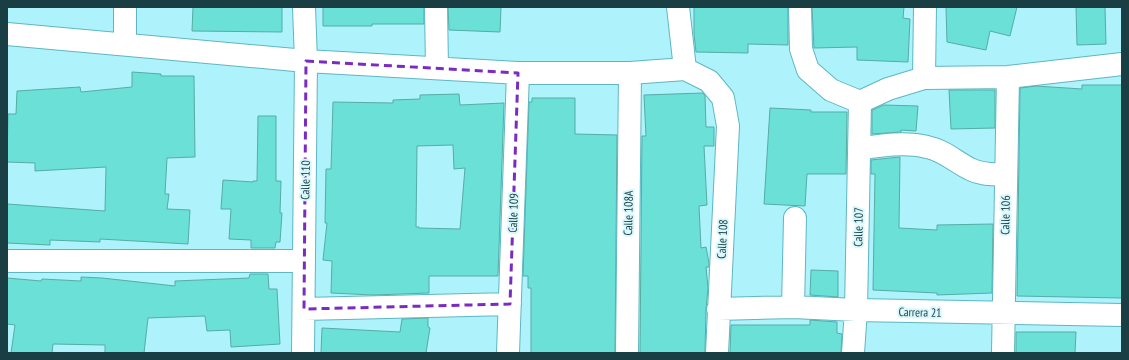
<svg xmlns="http://www.w3.org/2000/svg" width="1129" height="360" font-family="'PT Sans Narrow',sans-serif">
  <style>
    .building { fill: #6ae0d6; stroke: #55ada5; fill-rule: evenodd }
    .lines { fill: none; stroke-linecap: round; stroke-linejoin: round }
    .minor-casing { stroke: #5fb6c2; stroke-width: 24 }
    .minor { stroke: #fff; stroke-width: 22 }
    .marked { fill: none; stroke: #7b2cbf; stroke-width: 3; stroke-dasharray: 8 5; stroke-linejoin: round }
    .labels { text-anchor: middle; dominant-baseline: central; stroke-width: 4; stroke-linejoin: round; paint-order: stroke }
    .street-label { font-size: 12px; fill: #193e43; stroke: #d8f8fd }
  </style>
  <rect width="100%" height="100%" fill="#aef2fc"/>
  <path class="building" d="M 193,7 L 282,7 L 282,32 L 192,31 Z
    M 323,7 L 424,7 L 424,24 L 372,24 L 372,26 L 323,26 Z
    M 448,7 L 501,7 L 500,32 L 449,30 Z
    M 694,7 L 788,7 L 788,45 L 748,44 L 748,53 L 696,52 L 694,34 Z
    M 812,7 L 904,7 L 903,18 L 910,19 L 908,62 L 857,60 L 857,47 L 814,48 Z
    M 946,7 L 1017,7 L 1010,36 L 990,31 L 986,50 L 947,42 Z
    M 1076,7 L 1105,7 L 1106,44 L 1077,45 Z
    M 132,72 L 161,74 L 161,76 L 194,76 L 195,157 L 167,158 L 165,194 L 169,194 L 167,209 L 190,210 L 188,244 L 100,239 L 100,242 L 50,240 L 50,245 L 7,243 L 7,204 L 105,211 L 106,167 L 35,171 L 35,163 L 7,162 L 8,114 L 16,114 L 17,91 L 80,87 L 81,92 L 132,87 Z
    M 1082,85 L 1122,85 L 1122,298 L 1017,296 L 1020,88 L 1036,86 L 1082,89 Z
    M 949,90 L 995,90 L 995,128 L 951,129 Z
    M 703,93 L 705,96 L 706,127 L 714,127 L 714,146 L 704,146 L 707,205 L 699,206 L 701,248 L 706,247 L 709,263 L 709,267 L 706,267 L 708,288 L 706,309 L 705,353 L 640,353 L 642,136 L 646,136 L 644,95 Z
    M 459,94 L 460,105 L 504,103 L 498,276 L 429,276 L 429,293 L 373,295 L 331,293 L 332,261 L 323,260 L 327,223 L 325,223 L 326,169 L 331,169 L 333,102 L 393,103 L 393,100 L 420,99 L 420,95 ZM 453,145 L 454,169 L 465,168 L 460,229 L 419,228 L 419,227 L 416,227 L 417,146 Z
    M 532,98 L 575,98 L 575,134 L 617,135 L 615,353 L 531,353 L 531,288 L 528,288 L 528,276 L 523,276 L 529,102 L 532,102 Z
    M 884,105 L 918,106 L 916,131 L 901,130 L 901,132 L 872,134 L 872,110 Z
    M 770,108 L 811,110 L 811,112 L 847,112 L 846,174 L 807,174 L 805,206 L 764,204 Z
    M 258,116 L 276,116 L 276,181 L 281,181 L 280,213 L 282,213 L 280,242 L 276,242 L 275,248 L 251,248 L 251,240 L 229,239 L 231,209 L 221,209 L 223,180 L 253,182 L 253,181 L 257,181 Z
    M 900,157 L 899,228 L 937,230 L 937,225 L 993,224 L 992,293 L 937,295 L 937,293 L 873,290 L 875,174 L 871,174 L 871,160 Z
    M 811,270 L 838,271 L 838,297 L 810,295 Z
    M 250,274 L 268,274 L 269,289 L 277,289 L 280,344 L 231,347 L 230,330 L 207,331 L 205,316 L 148,318 L 144,353 L 105,353 L 105,345 L 53,344 L 52,353 L 11,353 L 15,325 L 7,324 L 7,278 L 41,281 L 42,279 L 81,281 L 81,277 L 102,278 L 175,286 L 175,281 L 249,278 Z
    M 428,318 L 428,327 L 430,328 L 426,353 L 321,353 L 322,328 L 400,332 L 402,319 Z
    M 810,320 L 837,322 L 837,333 L 842,334 L 841,353 L 730,353 L 731,325 L 810,325 Z
    M 1016,332 L 1076,332 L 1075,353 L 1016,353 Z"/>
  <g class="lines">
    <defs>
      <path id="minor" d="M 125,7 L 125,44
        M 436,7 L 437,68
        M 678,7 L 685,69
        M 800,7 L 801,49 L 808,70 L 831,90 L 860,102 L 888,89 L 924,78 L 1008,77 L 1122,64
        M 7,34 L 306,61 L 518,73 L 630,73 L 685,69 L 709,81 L 723,98 L 728,126 L 717,353
        M 924,78 L 925,7
        M 860,149 C 880,145 907,142 927,147 C 943,150 956,162 970,169 C 981,175 994,174 1006,175
        M 7,261 L 304,261
        M 793,307 L 795,218
        M 304,309 L 510,304
        M 718,309 L 793,307 L 856,310 L 1122,315
        M 303,353 L 306,61 L 304,7
        M 508,353 L 518,73
        M 627,353 L 630,73
        M 853,353 L 856,310 L 860,102
        M 1003,353 L 1008,77"/>
    </defs>
    <use href="#minor" class="minor-casing"/>
    <use href="#minor" class="minor"/>
  </g>
  <path class="marked" d="M 306,61 L 518,73 L 510,304 L 304,309 Z"/>
  <g class="labels">
    <g class="street-label">
      <text transform="translate(305 180) rotate(-89)">Calle 110</text>
      <text transform="translate(513 213) rotate(-88)">Calle 109</text>
      <text transform="translate(628 213) rotate(-89)">Calle 108A</text>
      <text transform="translate(1005 215) rotate(-89)">Calle 106</text>
      <text transform="translate(858 227) rotate(-89)">Calle 107</text>
      <text transform="translate(722 239) rotate(-87)">Calle 108</text>
      <text transform="translate(920 312) rotate(1)">Carrera 21</text>
    </g>
  </g>
  <rect width="1129" height="360" fill="none" stroke="#193e43" stroke-width="16"/>
</svg>
